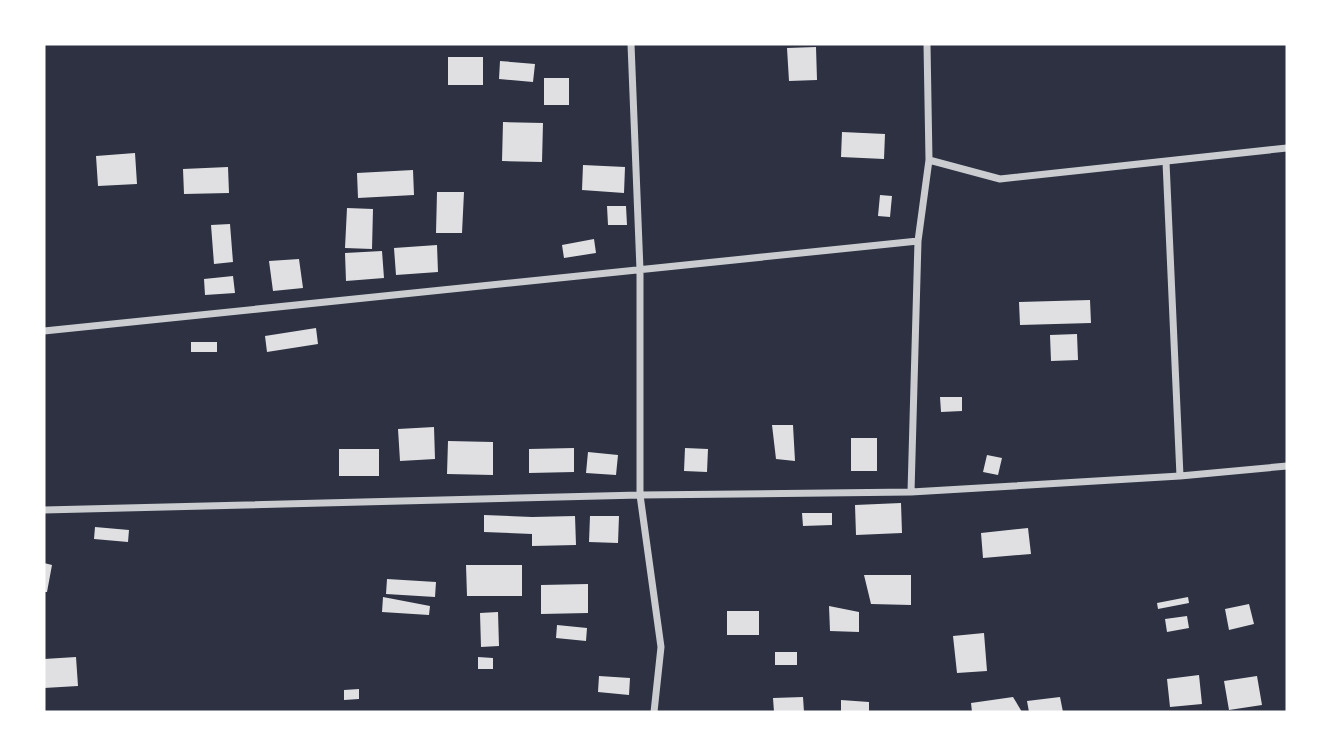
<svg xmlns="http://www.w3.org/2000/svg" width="1331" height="756" font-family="'Public Sans',sans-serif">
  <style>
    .building { fill: #e0e0e3 }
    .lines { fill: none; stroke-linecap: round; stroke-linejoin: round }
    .minor { stroke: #caccd0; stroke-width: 7 }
  </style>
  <rect width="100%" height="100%" fill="#2d3142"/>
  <path class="building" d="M 816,47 L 817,80 L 789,81 L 787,48 Z
    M 448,57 L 483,57 L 483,85 L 448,85 Z
    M 500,61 L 535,64 L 533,82 L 499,79 Z
    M 544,78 L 569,78 L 569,105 L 544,105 Z
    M 503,122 L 543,123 L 542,162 L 502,161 Z
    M 842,132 L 885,134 L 884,159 L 841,157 Z
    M 135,153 L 137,184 L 98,186 L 96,156 Z
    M 583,165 L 625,167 L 624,193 L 582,190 Z
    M 228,167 L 229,193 L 184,194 L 183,169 Z
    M 413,170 L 414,195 L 358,198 L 357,173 Z
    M 437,192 L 464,192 L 462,233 L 436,233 Z
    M 880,195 L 892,196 L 890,217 L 878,216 Z
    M 607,206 L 626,206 L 627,225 L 608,225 Z
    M 347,208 L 373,209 L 372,249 L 345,248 Z
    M 230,224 L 233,262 L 214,264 L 211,225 Z
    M 594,239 L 596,253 L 564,258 L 562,245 Z
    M 437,245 L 438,272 L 396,275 L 394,248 Z
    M 382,251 L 384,278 L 346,281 L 345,253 Z
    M 299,259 L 303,288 L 273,291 L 269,261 Z
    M 233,276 L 235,293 L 205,295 L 204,279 Z
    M 1090,300 L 1091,323 L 1020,325 L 1019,302 Z
    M 316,328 L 318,344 L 267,352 L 265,336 Z
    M 1077,334 L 1078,360 L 1051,361 L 1050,335 Z
    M 191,342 L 217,342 L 217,352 L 191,352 Z
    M 940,397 L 962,397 L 962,411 L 941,412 Z
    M 772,425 L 793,425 L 795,461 L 776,459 Z
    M 434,427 L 435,459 L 400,461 L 398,429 Z
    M 851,438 L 877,438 L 877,471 L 851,471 Z
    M 448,441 L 493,442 L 493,475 L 447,474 Z
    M 574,448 L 574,472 L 529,473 L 529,449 Z
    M 685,448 L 708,449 L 707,472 L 684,471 Z
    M 339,449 L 379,449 L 379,476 L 339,476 Z
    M 588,452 L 618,455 L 616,475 L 586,473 Z
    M 987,455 L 1002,458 L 998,475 L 983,472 Z
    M 901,503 L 902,533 L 856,535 L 855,505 Z
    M 802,513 L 832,513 L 832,525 L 803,526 Z
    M 484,515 L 532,517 L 575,516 L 576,545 L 532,546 L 532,534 L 484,532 Z
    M 590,516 L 619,516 L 618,543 L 589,542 Z
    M 95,527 L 129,530 L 128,542 L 94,539 Z
    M 1028,528 L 1031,554 L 983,558 L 981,533 Z
    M 44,563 L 52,565 L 47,592 L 44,592 Z
    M 466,565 L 522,565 L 522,596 L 467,596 Z
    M 864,575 L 911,575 L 911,605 L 871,604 Z
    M 387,579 L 436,582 L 435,597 L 386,594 Z
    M 588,584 L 588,613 L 541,614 L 541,585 Z
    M 383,597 L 430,606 L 429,615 L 382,612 Z
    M 1188,597 L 1189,603 L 1158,609 L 1157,603 Z
    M 1249,604 L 1254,624 L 1229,630 L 1225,609 Z
    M 829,606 L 859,612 L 859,632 L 830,631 Z
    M 727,611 L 759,611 L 759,635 L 727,635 Z
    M 498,612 L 499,646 L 481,647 L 480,613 Z
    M 1187,616 L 1189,628 L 1167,632 L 1165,619 Z
    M 557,625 L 587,628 L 586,641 L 556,638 Z
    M 984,633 L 987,671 L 957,673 L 953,636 Z
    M 775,652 L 797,652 L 797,665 L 775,665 Z
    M 76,657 L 78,686 L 44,688 L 44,659 Z
    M 478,657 L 493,658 L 493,669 L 478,669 Z
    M 1199,675 L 1202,704 L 1170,707 L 1167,679 Z
    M 599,676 L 630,678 L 629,695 L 598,692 Z
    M 1257,676 L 1262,705 L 1229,710 L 1224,681 Z
    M 359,689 L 359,699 L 344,700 L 344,690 Z
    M 803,697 L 804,712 L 774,712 L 773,698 Z
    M 1013,697 L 1022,712 L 972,712 L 971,703 Z
    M 1060,697 L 1063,712 L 1029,712 L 1027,701 Z
    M 841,700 L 869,702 L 869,712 L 841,712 Z"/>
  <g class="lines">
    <path class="minor" d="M 631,44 L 640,270 L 640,495 L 661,647 L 654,712
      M 929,160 L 1000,179 L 1287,148
      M 1166,162 L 1180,476
      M 44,331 L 918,241
      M 911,492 L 918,241 L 929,160 L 927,44
      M 44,510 L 640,495 L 911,492 L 1180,476 L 1287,466"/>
  </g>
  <rect width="1331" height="756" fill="none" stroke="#ffffff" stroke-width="91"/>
</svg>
